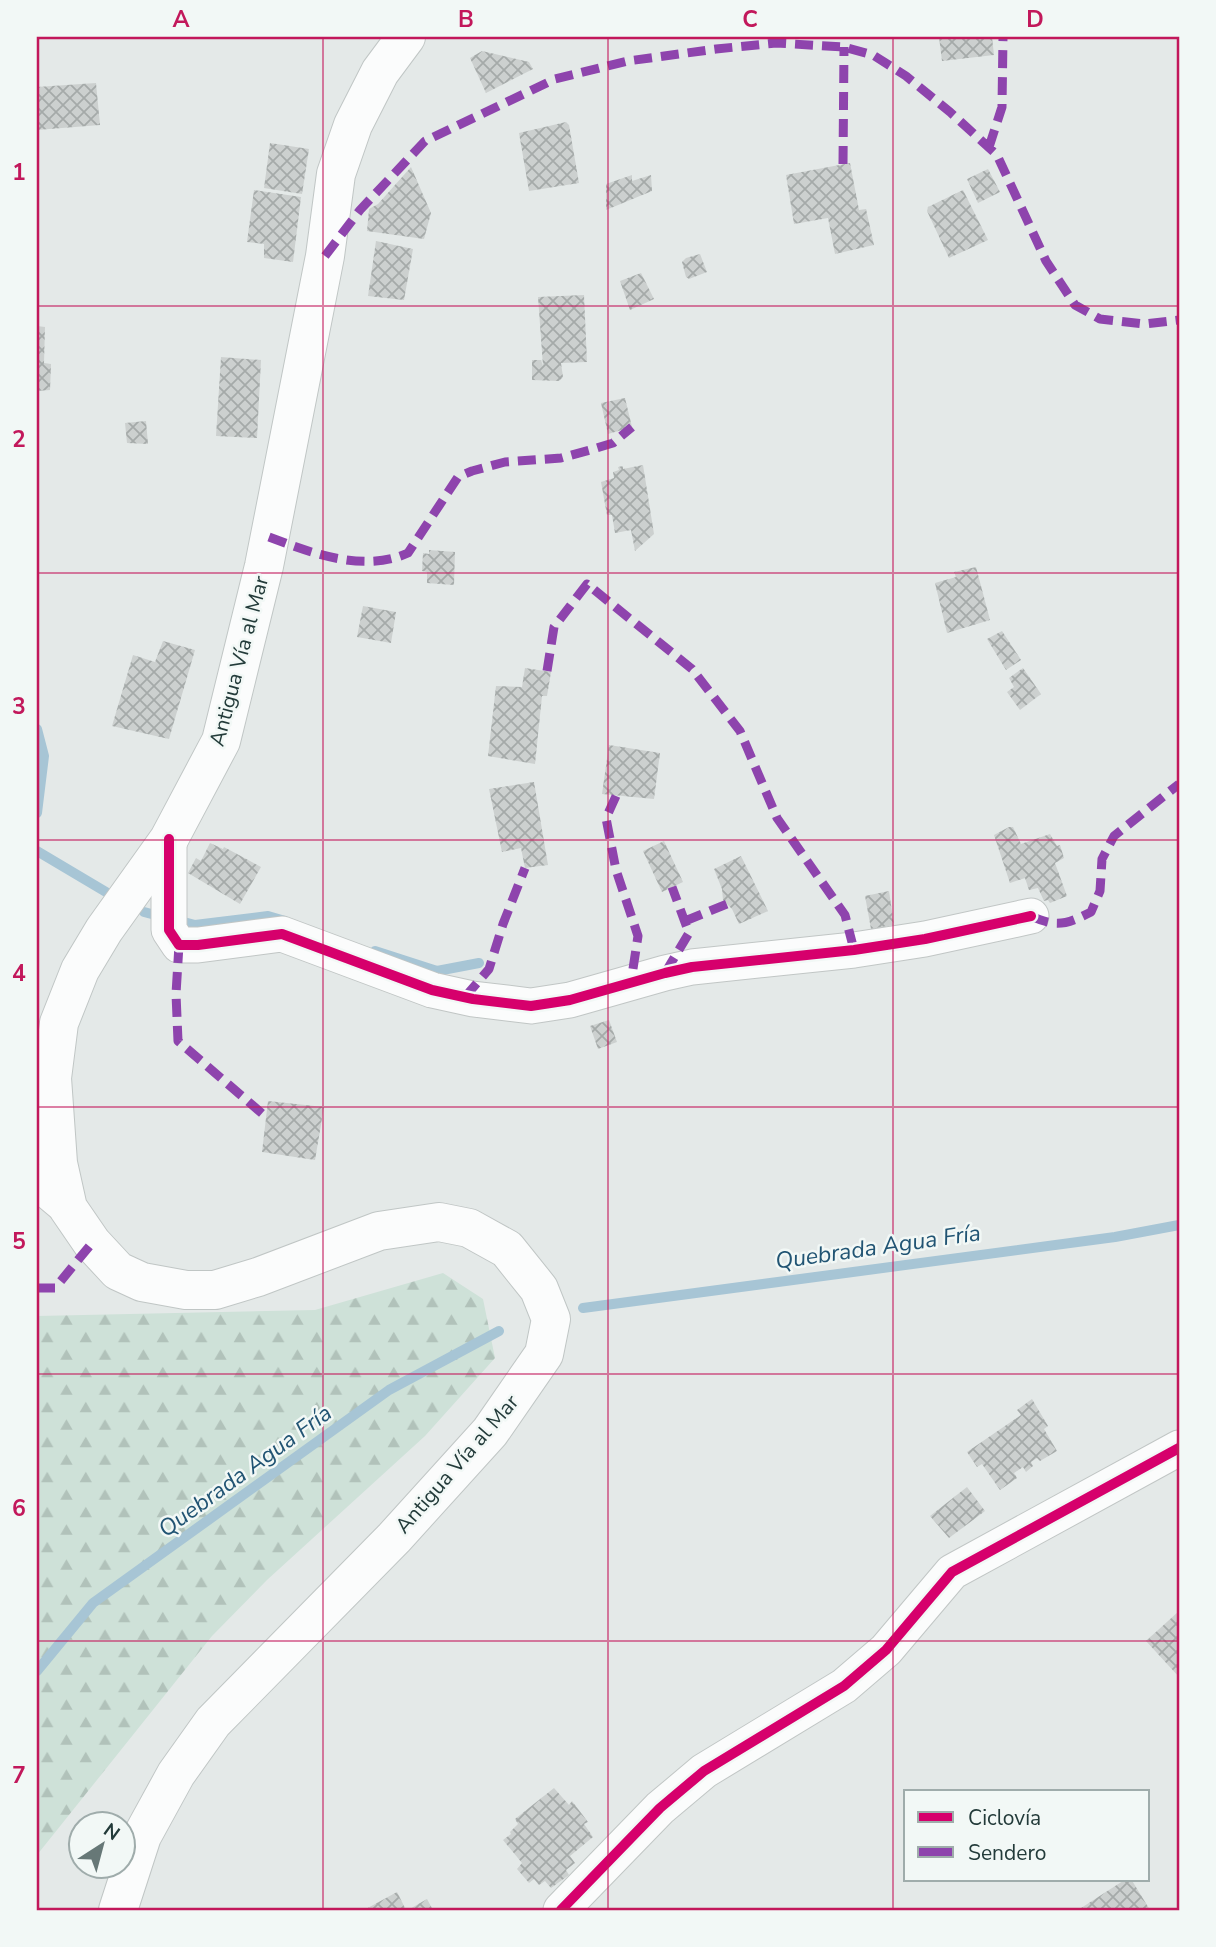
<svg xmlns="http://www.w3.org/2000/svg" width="1216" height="1947" font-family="'Nunito Sans',sans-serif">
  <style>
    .forest { fill: url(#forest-firs) }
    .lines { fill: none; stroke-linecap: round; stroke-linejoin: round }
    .stream { stroke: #a7c5d5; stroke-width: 10 }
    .building { fill: url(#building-cross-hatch) }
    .street-casing { stroke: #c1c6c5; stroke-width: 37 }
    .secondary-casing { stroke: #c0c6c5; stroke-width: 40 }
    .street { stroke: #fbfcfc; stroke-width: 35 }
    .secondary { stroke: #fbfcfc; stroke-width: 38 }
    .quiet { stroke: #8e44ad; stroke-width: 9; stroke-dasharray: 18 9; stroke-linecap: butt }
    .cycleway-casing { stroke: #f2f8f6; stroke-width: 15 }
    .cycleway { stroke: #d6006c; stroke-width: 10 }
    .grid { fill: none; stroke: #c2185b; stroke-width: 2; stroke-opacity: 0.55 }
    .labels { text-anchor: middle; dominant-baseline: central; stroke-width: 5; stroke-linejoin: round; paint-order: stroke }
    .street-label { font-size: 21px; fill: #233b3a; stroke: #f2f8f6 }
    .water-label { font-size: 23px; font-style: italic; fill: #215473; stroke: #f2f8f6 }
    .neatline { fill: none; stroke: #c2185b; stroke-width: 2.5 }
    .grid-label { font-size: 23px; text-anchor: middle; font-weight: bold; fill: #c2185b }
  </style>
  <defs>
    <pattern id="forest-firs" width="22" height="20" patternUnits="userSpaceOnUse" patternTransform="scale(1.75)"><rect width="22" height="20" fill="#cee1d8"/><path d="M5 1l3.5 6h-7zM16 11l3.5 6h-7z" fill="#b1c2ba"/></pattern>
    <pattern id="building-cross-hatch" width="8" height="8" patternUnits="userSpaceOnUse" patternTransform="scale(1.75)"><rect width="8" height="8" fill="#ccd0cf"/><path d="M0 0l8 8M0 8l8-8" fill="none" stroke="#a5aaa9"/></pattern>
  </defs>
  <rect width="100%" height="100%" fill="#e4e9e8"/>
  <path class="forest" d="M 443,1273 L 483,1299 L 495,1358 L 425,1436 L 267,1580 L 212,1636 L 37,1855 L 37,1316 L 315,1310 Z"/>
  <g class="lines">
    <path class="stream" d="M 37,729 L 44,756 L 37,813
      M 37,851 L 106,892
      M 144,912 L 163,917
      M 180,921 L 195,925 L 268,916 L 285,921
      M 375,951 L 437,971 L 479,963
      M 583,1308 L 1115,1237 L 1179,1225
      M 37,1671 L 93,1603 L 389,1390 L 499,1331"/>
  </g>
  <path class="building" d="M 939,37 L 992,37 L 994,55 L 942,61 Z
    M 482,51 L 529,62 L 533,69 L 486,93 L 470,58 Z
    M 96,83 L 100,125 L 37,130 L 37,87 Z
    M 566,122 L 569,125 L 579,183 L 529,191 L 519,133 Z
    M 270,143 L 309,149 L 302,194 L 264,188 Z
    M 850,163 L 859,210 L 866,209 L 874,245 L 835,254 L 828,218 L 794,224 L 786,175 Z
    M 411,167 L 431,213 L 424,239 L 367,231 L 369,209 L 378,204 Z
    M 988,169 L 1000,192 L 978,203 L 967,179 Z
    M 632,175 L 632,181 L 651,175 L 652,191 L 606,210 L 606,184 Z
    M 254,190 L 301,197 L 293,262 L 264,258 L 264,244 L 247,242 Z
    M 963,190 L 988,240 L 949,258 L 927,211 L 928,207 Z
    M 376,241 L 413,249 L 404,300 L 368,296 Z
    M 700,254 L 707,272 L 689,279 L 686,277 L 682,262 L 686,258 Z
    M 641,273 L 654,299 L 630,310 L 620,281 Z
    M 584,295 L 587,362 L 561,363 L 563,377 L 559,381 L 532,380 L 532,360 L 541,360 L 543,366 L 538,297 Z
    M 37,326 L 45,327 L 44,363 L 51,364 L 50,390 L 37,391 Z
    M 221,357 L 261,360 L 257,438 L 216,436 Z
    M 625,398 L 632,427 L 608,434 L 601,403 Z
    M 146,421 L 148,444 L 127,443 L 125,423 Z
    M 643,465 L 654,534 L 635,551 L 631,530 L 615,533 L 612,515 L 607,515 L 601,482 L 614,478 L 613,472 L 619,470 L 618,467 L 623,466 L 623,469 Z
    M 429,550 L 455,552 L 454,585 L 427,583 L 427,572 L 422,571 L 423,553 L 429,554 Z
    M 976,567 L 990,620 L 947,633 L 935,583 L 956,577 L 954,572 Z
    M 363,606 L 396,612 L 391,643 L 357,637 Z
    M 1002,631 L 1021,660 L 1006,670 L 987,639 Z
    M 163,641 L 195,650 L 169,739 L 112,726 L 133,655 L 155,662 Z
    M 525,668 L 551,672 L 547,696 L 542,696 L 535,764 L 488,756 L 496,686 L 522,687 Z
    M 1023,668 L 1041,694 L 1020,710 L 1007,692 L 1014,687 L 1009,678 Z
    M 609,745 L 660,753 L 654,799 L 602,794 Z
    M 534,782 L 548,865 L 525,868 L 521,848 L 502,852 L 489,789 Z
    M 1009,827 L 1013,827 L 1021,844 L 1050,834 L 1057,846 L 1060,845 L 1064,858 L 1055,863 L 1067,896 L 1050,903 L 1048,900 L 1044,901 L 1038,888 L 1029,890 L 1025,878 L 1010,883 L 994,835 Z
    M 664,841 L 683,882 L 662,892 L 643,851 Z
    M 210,843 L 223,849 L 224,847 L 261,867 L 240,904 L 188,873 L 196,858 L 201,861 Z
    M 741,856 L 768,911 L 739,924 L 732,909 L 723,900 L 722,889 L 714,869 Z
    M 889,891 L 894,925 L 871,929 L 865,896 Z
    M 609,1020 L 617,1042 L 598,1049 L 590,1026 Z
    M 268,1101 L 324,1107 L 315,1160 L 262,1152 Z
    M 1032,1399 L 1048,1426 L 1044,1429 L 1057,1451 L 1040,1461 L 1037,1458 L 1031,1462 L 1033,1466 L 1026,1472 L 1023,1467 L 1014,1473 L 1017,1478 L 1000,1490 L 982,1464 L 977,1467 L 967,1452 L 1021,1415 L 1017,1410 Z
    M 967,1487 L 985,1511 L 949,1538 L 930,1516 Z
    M 1179,1611 L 1179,1677 L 1146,1641 Z
    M 554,1788 L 569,1805 L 572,1801 L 588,1822 L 584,1824 L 593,1837 L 570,1856 L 575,1863 L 566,1870 L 569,1875 L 551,1888 L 545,1881 L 539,1885 L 534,1879 L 529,1883 L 517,1869 L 522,1863 L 503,1840 L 511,1834 L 510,1832 L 518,1824 L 515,1819 Z
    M 1126,1879 L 1131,1879 L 1150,1910 L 1078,1910 Z
    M 397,1892 L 406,1910 L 364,1910 Z
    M 427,1899 L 433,1910 L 408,1910 Z"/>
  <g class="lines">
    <defs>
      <path id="street" d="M 169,839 L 169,930 L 179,945 L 198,945 L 282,934 L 432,990 L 473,999 L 531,1006 L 570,1000 L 665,973 L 692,967 L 854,950 L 925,939 L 1031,916
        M 37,1182 L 68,1208
        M 561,1910 L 660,1808 L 704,1771 L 844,1686 L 886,1650 L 952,1572 L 1179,1448"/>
      <path id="secondary" d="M 118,1910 L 142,1836 L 176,1774 L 213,1722 L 394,1538 L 490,1432 L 544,1354 L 551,1319 L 539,1289 L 507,1249 L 469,1228 L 439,1222 L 379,1231 L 258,1277 L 215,1290 L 186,1290 L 142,1282 L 118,1271 L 92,1243 L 68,1208 L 58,1163 L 52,1078 L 59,1023 L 80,970 L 104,930 L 169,839 L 221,741 L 264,566 L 325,256 L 336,174 L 353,125 L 380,72 L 406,37"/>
    </defs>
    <use href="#street" class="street-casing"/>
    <use href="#secondary" class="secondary-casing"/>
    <use href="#street" class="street"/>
    <use href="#secondary" class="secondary"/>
    <path class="quiet" d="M 989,147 L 1002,107 L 1003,37
      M 843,164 L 844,47
      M 325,256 L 360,210 L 425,141 L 555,79 L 628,61 L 716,49 L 776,43 L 844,47 L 873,55 L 906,76 L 950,112 L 997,155 L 1046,261 L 1075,305 L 1100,319 L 1145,324 L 1179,320
      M 269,537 C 311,553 364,573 408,553 L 458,477 L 472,471 L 505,462 L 561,458 L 590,450 L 613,443 L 632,427
      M 547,671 L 554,627 L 587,584 L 692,669 L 740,731 L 777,818 L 845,915 L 854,950
      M 616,796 L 606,818 L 616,870 L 638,936 L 631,982
      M 1031,916 C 1057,928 1067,924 1091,912 L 1100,891 L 1102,859 L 1114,836 L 1179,784
      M 685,921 L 727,904
      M 179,945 L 176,994 L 178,1041 L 265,1116
      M 665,973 L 689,933 L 672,887
      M 465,997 L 489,969 L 503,924 L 525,868
      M 37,1288 L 55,1288 L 92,1243"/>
    <defs>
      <path id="cycleway" d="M 169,839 L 169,930 L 179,945 L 198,945 L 282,934 L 432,990 L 473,999 L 531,1006 L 570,1000 L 665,973 L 692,967 L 854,950 L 925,939 L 1031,916
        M 561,1910 L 660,1808 L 704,1771 L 844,1686 L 886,1650 L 952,1572 L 1179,1448"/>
    </defs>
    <use href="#cycleway" class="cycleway-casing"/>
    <use href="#cycleway" class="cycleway"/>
  </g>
  <path class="grid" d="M 323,37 L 323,1910M 608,37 L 608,1910M 893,37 L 893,1910M 37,306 L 1179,306M 37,573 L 1179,573M 37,840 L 1179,840M 37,1107 L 1179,1107M 37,1374 L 1179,1374M 37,1641 L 1179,1641"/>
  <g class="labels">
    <g class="street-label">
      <text transform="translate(239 661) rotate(-75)">Antigua Vía al Mar</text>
      <text transform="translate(457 1464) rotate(-49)">Antigua Vía al Mar</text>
    </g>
    <g class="water-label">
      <text transform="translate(878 1247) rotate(-8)">Quebrada Agua Fría</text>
      <text transform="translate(245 1471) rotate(-36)">Quebrada Agua Fría</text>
    </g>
  </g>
  <rect width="1216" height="1947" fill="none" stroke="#f2f8f6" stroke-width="77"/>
  <rect x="904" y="1790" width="245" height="91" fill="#f2f8f6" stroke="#9facab" stroke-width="2"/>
  <rect x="918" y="1812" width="35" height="10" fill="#d6006c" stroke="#9facab" stroke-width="2"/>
  <text x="968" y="1825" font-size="21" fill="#233b3a">Ciclovía</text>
  <rect x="918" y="1847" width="35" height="10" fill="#8e44ad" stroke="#9facab" stroke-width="2"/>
  <text x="968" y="1860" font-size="21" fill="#233b3a">Sendero</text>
  <g transform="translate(102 1845) rotate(36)"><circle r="33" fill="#f2f8f6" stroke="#9facab" stroke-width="2"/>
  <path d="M0-5L12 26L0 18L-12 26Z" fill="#677877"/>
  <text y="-10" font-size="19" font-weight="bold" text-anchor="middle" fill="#233b3a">N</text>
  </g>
  <rect x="38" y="38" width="1140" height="1871" class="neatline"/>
  <g class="grid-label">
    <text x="181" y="27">A</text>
    <text x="466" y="27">B</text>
    <text x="750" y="27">C</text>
    <text x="1035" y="27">D</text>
    <text x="19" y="180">1</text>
    <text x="19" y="447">2</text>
    <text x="19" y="714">3</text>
    <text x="19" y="981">4</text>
    <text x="19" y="1249">5</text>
    <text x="19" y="1516">6</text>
    <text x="19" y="1783">7</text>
  </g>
</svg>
